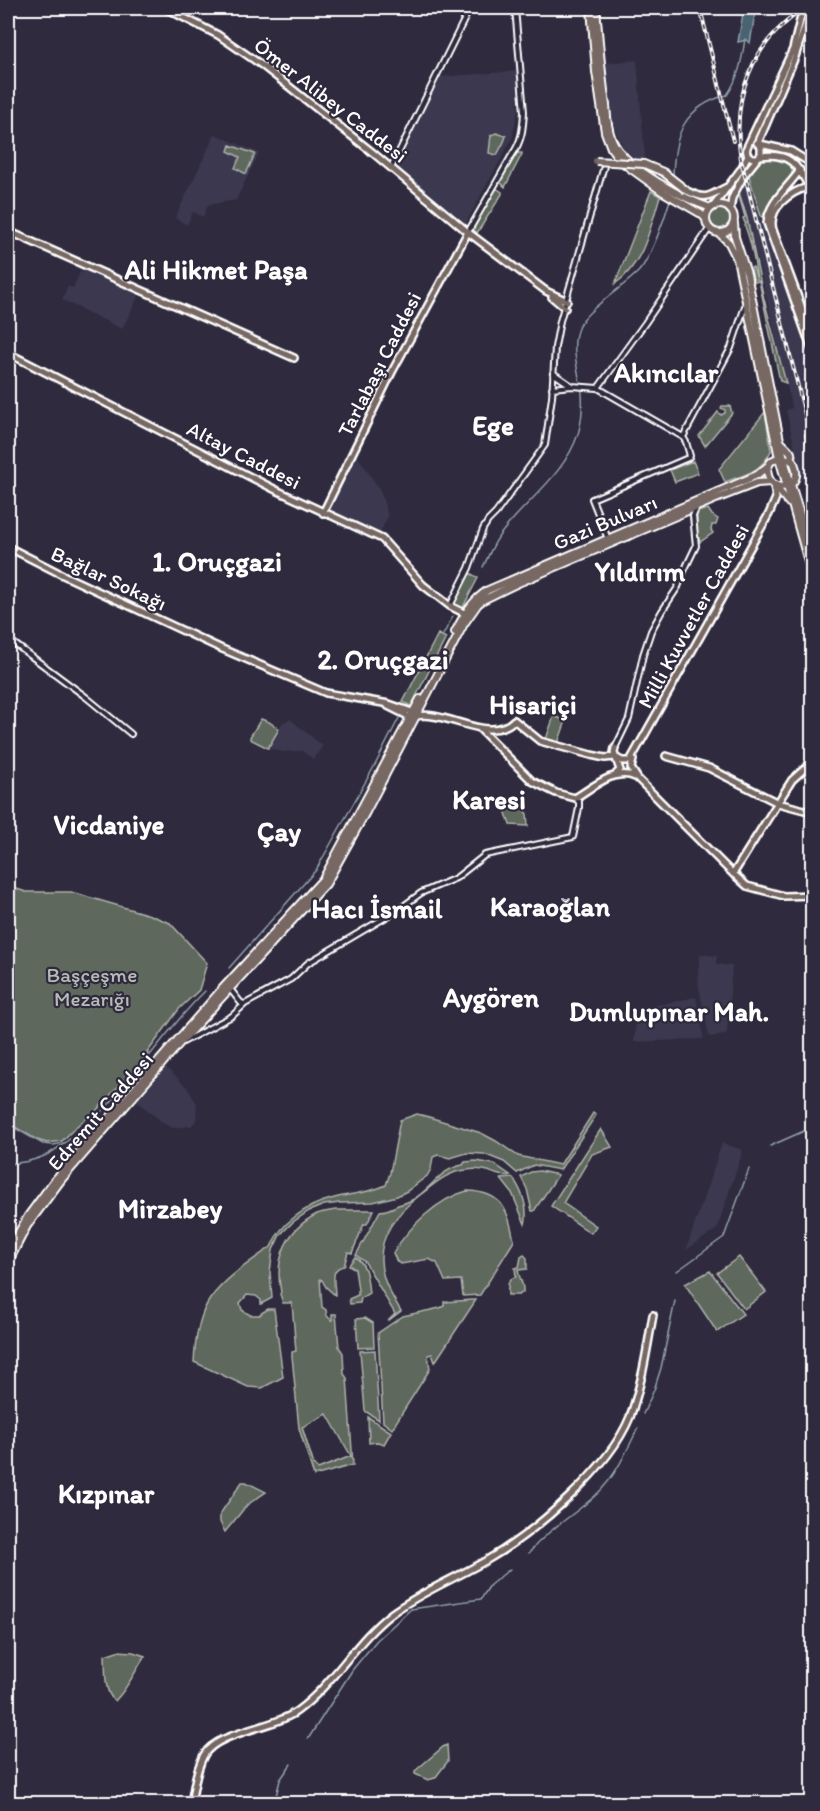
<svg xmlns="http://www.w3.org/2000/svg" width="820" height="1811" font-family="Itim,sans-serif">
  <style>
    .built { fill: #3b394f }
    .green { fill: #5e675b; stroke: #aeb3ad; stroke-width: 1.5; fill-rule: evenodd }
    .water { fill: #4a6373; stroke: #92a1ab; stroke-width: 1.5 }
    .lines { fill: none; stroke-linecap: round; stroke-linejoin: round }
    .stream { stroke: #92a1ab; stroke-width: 1.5 }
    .minor-casing { stroke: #fff; stroke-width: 8 }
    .major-casing { stroke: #fff; stroke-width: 10 }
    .highway-casing { stroke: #fff; stroke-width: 10 }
    .minor { stroke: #2f2a3d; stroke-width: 4 }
    .major { stroke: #776864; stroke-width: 5 }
    .highway { stroke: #776864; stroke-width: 6 }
    .rail-casing { stroke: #fff; stroke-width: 4 }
    .rail { stroke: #2f2a3d; stroke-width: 1.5; stroke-dasharray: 4.5; stroke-linecap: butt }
    .highway-bridge-casing { stroke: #fff; stroke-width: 10; stroke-linecap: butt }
    .highway-bridge { stroke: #776864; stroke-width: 6 }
    .labels { text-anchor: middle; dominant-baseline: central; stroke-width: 4.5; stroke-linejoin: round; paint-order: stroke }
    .street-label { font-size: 21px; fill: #fff; stroke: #2f2a3d }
    .park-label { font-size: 21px; fill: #b7bbb5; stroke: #2f2a3d }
    .district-label { font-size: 27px; font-weight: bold; fill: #fff; stroke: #2f2a3d }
  </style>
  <rect width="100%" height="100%" fill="#2f2a3d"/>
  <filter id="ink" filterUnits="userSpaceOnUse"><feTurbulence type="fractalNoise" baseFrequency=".0167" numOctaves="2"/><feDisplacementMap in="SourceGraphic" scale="12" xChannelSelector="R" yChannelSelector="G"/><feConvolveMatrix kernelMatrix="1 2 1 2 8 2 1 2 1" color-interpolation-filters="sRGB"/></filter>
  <g filter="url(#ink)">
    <path class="built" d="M 637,60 L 646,170 L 624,148 L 617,134 L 612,121 L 605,63 Z
      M 517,71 L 518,111 L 512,139 L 466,223 L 396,167 L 438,77 Z
      M 215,134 L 259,153 L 236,200 L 208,205 L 203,217 L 193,212 L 187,225 L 175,218 Z
      M 748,178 L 773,255 L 807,348 L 812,373 L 812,521 L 786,410 L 792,408 L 748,218 L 740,192 Z
      M 85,269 L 139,295 L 122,329 L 62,300 L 68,286 L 73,288 L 80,272 L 83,273 Z
      M 357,455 L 380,490 L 388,516 L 380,533 L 329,510 Z
      M 290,719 L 323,746 L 313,759 L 302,751 L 283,752 L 268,748 L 282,723 Z
      M 700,954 L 717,956 L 716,964 L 732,966 L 728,1021 L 727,1032 L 725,1035 L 709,1037 L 699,988 L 698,972 Z
      M 696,997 L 704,1039 L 634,1042 L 637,1009 Z
      M 166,1067 L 187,1087 L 197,1104 L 196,1121 L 191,1126 L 173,1128 L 164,1124 L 137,1101 Z
      M 722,1143 L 743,1150 L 717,1229 L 686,1250 Z"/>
    <path class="green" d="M 496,133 L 506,136 C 504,144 500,148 497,155 L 489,153 L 491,135 Z
      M 230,145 L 255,154 L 246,174 L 235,168 L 240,157 L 228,151 Z
      M 517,153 L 522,153 L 522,154 L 505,187 L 500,182 L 513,156 Z
      M 765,158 C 820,165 776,186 766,209 C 764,212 764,215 763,218 L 761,216 L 748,173 L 755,164 Z
      M 496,188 L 502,192 L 502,194 L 477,233 L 472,228 Z
      M 651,191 L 660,196 C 650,228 644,264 615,284 Z
      M 739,192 L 747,218 L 764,299 L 786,383 L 780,381 L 759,281 L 754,282 L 751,268 L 753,267 L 757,280 C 755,262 751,242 745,226 L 746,223 L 745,223 L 743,218 L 745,217 L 738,193 Z
      M709 218a11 11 0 1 1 22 0a11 11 0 1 1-22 0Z
      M 722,406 L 730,406 L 732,413 L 705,446 L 699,436 L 718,412 L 721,415 L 725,413 L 725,410 L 721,408 Z
      M 765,412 L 771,451 C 761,472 746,474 725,482 L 719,469 Z
      M 693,461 L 698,473 L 675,482 L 670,470 Z
      M 708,509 L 712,515 L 718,519 L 716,525 L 712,525 L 711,530 L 713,533 L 700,542 L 696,531 L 697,512 Z
      M 470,573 L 478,578 L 462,609 L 454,604 Z
      M 438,634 L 446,638 L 411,706 L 403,702 Z
      M 554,716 L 566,721 L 558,743 L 546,739 Z
      M 261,719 L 269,722 L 279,729 L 268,748 L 250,739 L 250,737 Z
      M 519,803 L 527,814 L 528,826 L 510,825 L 505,810 L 510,807 L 515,807 Z
      M 8,886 L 26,892 L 71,892 L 150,915 L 170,923 L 207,963 L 199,990 L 179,1009 L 147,1053 L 148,1054 L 95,1112 L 79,1124 L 62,1141 L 47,1143 L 37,1140 L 8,1123 Z
      M 593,1113 L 596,1115 L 560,1170 L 534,1165 L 517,1173 L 504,1162 L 484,1154 L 467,1153 L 450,1158 L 438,1155 L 433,1157 L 431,1169 L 427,1176 L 407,1191 L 397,1196 L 373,1202 L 340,1203 L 324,1205 L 309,1211 L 293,1222 L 280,1235 L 273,1250 L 270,1272 L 272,1298 L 261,1304 L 261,1300 L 256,1296 L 247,1295 L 240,1303 L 242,1310 L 250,1315 L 260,1315 L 260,1314 L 268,1309 L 274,1309 L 283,1377 L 262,1388 L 248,1387 L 194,1362 C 195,1343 199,1315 210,1299 C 225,1278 250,1262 271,1247 C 280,1223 307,1205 331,1199 C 350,1193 368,1194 386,1185 L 390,1173 L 400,1120 L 417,1114 L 429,1117 L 481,1133 L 496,1141 L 518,1156 L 560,1165 Z
      M 601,1129 L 612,1147 L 592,1154 L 563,1203 L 596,1226 L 591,1233 L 551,1206 Z
      M 476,1161 L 494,1164 L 510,1175 C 501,1177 496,1174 488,1171 C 478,1168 469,1169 460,1171 C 445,1174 432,1186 420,1195 C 394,1215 373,1243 384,1278 C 387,1289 395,1301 401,1311 L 388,1321 L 395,1314 L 365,1262 L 356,1255 L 380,1211 C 387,1211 392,1208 398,1205 C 403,1204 408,1202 412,1200 C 431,1190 439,1169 463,1165 L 465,1162 Z
      M 540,1171 L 558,1175 L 534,1211 L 532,1211 L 527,1189 L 521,1177 L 531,1172 Z
      M 513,1178 C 522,1191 529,1209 525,1224 L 512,1193 L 501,1179 Z
      M 467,1191 C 503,1192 508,1210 514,1241 L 480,1295 L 463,1296 L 461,1280 L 445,1281 L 437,1263 L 429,1259 L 401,1264 L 397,1262 L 393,1253 C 409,1227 437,1199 467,1191 Z
      M 336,1210 L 374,1210 L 367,1224 L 364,1224 L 352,1253 L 348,1252 L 344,1266 C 329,1268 335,1283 335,1295 L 326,1287 L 322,1280 L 320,1279 L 322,1307 L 326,1310 L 327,1316 L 331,1320 L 332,1320 L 332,1314 L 336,1314 L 339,1347 L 343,1353 L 344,1374 L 347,1378 L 353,1465 L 314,1476 L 299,1428 L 292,1356 L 292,1352 L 296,1351 L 292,1303 L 283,1303 L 280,1294 L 281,1292 C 274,1259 286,1230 317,1214 C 322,1212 330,1211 336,1210 ZM 327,1414 L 351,1456 L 318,1469 L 314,1465 L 302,1427 Z
      M 524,1255 L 527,1258 L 527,1269 L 518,1270 C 519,1278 524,1284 523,1292 L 519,1295 L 508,1295 C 508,1287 506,1279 516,1277 L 515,1268 L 519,1267 L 521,1257 Z
      M 355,1257 C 368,1265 367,1280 369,1293 L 361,1298 L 360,1303 L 350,1304 L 349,1299 L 358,1295 L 358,1290 L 355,1269 L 349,1265 Z
      M 739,1257 L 766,1292 L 744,1309 L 717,1273 Z
      M 710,1271 L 743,1314 L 717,1332 L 685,1284 Z
      M 472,1300 L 476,1300 L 435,1362 L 432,1354 L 428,1355 L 430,1369 L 392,1429 L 383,1422 L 378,1333 L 403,1316 L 440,1308 L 444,1306 L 444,1302 Z
      M 365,1318 L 373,1323 L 374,1347 L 358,1348 L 356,1319 Z
      M 375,1350 L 379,1419 L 379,1420 L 365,1411 L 360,1351 Z
      M 368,1417 L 391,1432 L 384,1444 L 378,1442 L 369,1443 Z
      M 242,1482 L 246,1482 L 266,1492 L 247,1505 L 225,1532 L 220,1522 L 220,1514 Z
      M 117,1651 L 133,1652 L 145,1656 C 135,1671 128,1688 115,1701 C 103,1692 106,1669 105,1655 Z
      M 447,1745 L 448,1761 L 435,1778 L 428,1780 L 415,1774 L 415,1771 L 443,1747 Z"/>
    <path class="water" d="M 744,8 L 756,8 L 750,43 L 747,40 L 738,42 Z"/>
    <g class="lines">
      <path class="stream" d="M 673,177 C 674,135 683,107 727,95 C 739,78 742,59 745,39
        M 483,567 C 489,555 494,541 503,531 C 528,499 565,474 578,434 C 582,421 583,408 582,393 C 579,372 569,346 579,326 C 588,308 624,287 639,271 C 651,258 665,217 670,200
        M 443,635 L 453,616
        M 229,968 L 316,870 L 375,765 L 400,716
        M 8,1124 L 43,1144 L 53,1145 L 64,1143
        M 770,1146 L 804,1131
        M 8,1164 C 18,1163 29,1162 39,1158 C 50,1155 61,1146 70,1139 C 125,1099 157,1038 205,991
        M 677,1271 L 724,1237 L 749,1169
        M 643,1414 L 654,1390 L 661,1368 L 675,1301
        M 529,1553 C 548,1529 573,1516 596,1495 C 616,1476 626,1452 638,1428
        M 308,1739 L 353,1669 L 377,1640 L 411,1609 L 481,1599 L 490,1585 L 510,1569
        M 274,1804 L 280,1780 L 291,1764"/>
      <defs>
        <path id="minor" d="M 391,168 L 470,8
          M 468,232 L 512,155 C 522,141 523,129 524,112 L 515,8
          M 553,373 L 572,386
          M 552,388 L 572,386 L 598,388 L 683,437 L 686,442 L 690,456 L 688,458 L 592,499 L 608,539
          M 598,388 L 645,323 L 709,229
          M 683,437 L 731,348 L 745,306
          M 450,606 L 469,568 L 483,529 L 488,521 L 496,513 L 545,445 L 552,397 L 555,347 L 560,321 L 604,166
          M 8,639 L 86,697 L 131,734
          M 615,748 L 629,719 L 643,655 L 651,631 L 662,611 L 678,587 L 684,571 L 696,546 L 693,516 L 697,507
          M 230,989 L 241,1003 L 245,1004 L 291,979 L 308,963 L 398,910 L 421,893 L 456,878 L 485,855 L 573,837 L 579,808 L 579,802 L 575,798
          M 183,1042 L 232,1016 L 245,1004"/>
        <path id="major" d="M 165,8 L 218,35 L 263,66 L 372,152 L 469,233 L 546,291 L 567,301
          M 758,143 L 795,57 L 811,8
          M 760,144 L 791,151 L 812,164
          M 748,145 C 744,153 749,159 757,158
          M 747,147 L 793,49 L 803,8
          M 760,156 C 789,152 796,163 809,187 C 790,191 767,209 773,230 L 812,335
          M 800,170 C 789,187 768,202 767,223 L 812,350
          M 687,191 C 708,201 708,196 727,187
          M 712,208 L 741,169 L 748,155
          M 730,210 L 732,198 L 744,175 L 761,154 L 761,147 L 757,143
          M 8,231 L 294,358
          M 552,297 L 565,308
          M 8,353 L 276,490 L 382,539 L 423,585 L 450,606 L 464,613
          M 323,513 L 393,370 L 468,232
          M 8,547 L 63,575 L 220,648 L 326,693 L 389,704 L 415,713
          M 388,706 L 406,715 L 408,717 L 408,721
          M 413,717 C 444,707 489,746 514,720 L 540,741 L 591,755 L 605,758 L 615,757 L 622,761 L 630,761 L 769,514 L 776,498 L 774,486
          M 480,729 L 532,781 L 556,793 L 575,798 C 592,788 615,767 635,777
          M 615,748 L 614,753 L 620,770 L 616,774
          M 666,756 L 709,768 L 778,803 L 812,812
          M 633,760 L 631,768 L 638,779 L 728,869 L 747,886 L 784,896 L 812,895
          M 733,874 L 792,780 L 812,762
          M 191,1804 C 194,1788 196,1770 204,1755 C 218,1731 273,1729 297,1711 C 334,1684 355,1641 392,1613 C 421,1592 456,1578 487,1560 C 535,1532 609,1469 630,1417 C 642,1384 647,1349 653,1315"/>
        <path id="highway" d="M 591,8 L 596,72 L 605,132 L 611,148 L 619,159 L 627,166 L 663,192 L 701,214 L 706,219
          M 596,8 C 599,40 601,72 606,105 C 607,118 608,134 615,145 C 630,170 684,199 711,208
          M706 219a14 14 0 1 1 28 0a14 14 0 1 1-28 0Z
          M 734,223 L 735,237 L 747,274 L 782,450 L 789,478 L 812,553
          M 719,233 L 729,243 L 737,259 L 779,458 L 812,576
          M 781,442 C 784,446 789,449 791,453 C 791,454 793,462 794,463 C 805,490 772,494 768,475 C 764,459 782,453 793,462
          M 774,485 L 789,503
          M 455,632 C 464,615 471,601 488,590 L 757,475 L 769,465
          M 8,1251 L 28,1216 L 53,1182 L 222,989 L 323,879 L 420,699
          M 8,1263 L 27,1226 L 62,1179 L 180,1043 L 326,884 L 366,812 L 464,624 L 478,604 L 483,600 L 516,584 L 716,499 L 757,483 L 771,482"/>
      </defs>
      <use href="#minor" class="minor-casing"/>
      <use href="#major" class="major-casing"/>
      <use href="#highway" class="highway-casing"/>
      <use href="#minor" class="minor"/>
      <use href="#major" class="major"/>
      <use href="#highway" class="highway"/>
      <defs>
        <path id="rail" d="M 700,8 L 733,141
          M 805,8 C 751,43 731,97 741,160 L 812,442
          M 806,435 L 812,460"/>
      </defs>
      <use href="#rail" class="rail-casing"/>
      <use href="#rail" class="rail"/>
      <defs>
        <path id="highway-bridge" d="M 596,161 L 644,164 L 663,172 L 686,190"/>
      </defs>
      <use href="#highway-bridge" class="highway-bridge-casing"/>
      <use href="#highway-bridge" class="highway-bridge"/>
    </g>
  </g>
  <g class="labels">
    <g class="street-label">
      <text transform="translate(331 100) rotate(38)">Ömer Alibey Caddesi</text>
      <text transform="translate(379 364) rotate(-63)">Tarlabaşı Caddesi</text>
      <text transform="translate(244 455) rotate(27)">Altay Caddesi</text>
      <text transform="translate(605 522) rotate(-23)">Gazi Bulvarı</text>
      <text transform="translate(109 578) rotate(25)">Bağlar Sokağı</text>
      <text transform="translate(693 616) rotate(-61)">Milli Kuvvetler Caddesi</text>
      <text transform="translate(100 1111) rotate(-49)">Edremit Caddesi</text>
    </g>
    <g class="park-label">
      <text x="92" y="974">Başçeşme<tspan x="92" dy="24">Mezarığı</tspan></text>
    </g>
    <g class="district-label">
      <text x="216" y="269">Ali Hikmet Paşa</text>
      <text x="666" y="372">Akıncılar</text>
      <text x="493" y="425">Ege</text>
      <text x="217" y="561">1. Oruçgazi</text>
      <text x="640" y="571">Yıldırım</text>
      <text x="383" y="659">2. Oruçgazi</text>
      <text x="533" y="704">Hisariçi</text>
      <text x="489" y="799">Karesi</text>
      <text x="109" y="824">Vicdaniye</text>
      <text x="279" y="831">Çay</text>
      <text x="550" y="906">Karaoğlan</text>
      <text x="377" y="908">Hacı İsmail</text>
      <text x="491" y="997">Aygören</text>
      <text x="669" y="1011">Dumlupınar Mah.</text>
      <text x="170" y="1208">Mirzabey</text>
      <text x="106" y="1493">Kızpınar</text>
    </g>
  </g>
  <rect width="820" height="1811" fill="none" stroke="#2f2a3d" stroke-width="30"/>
  <rect x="15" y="15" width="790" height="1781" fill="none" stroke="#fff" stroke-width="2" filter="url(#ink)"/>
</svg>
